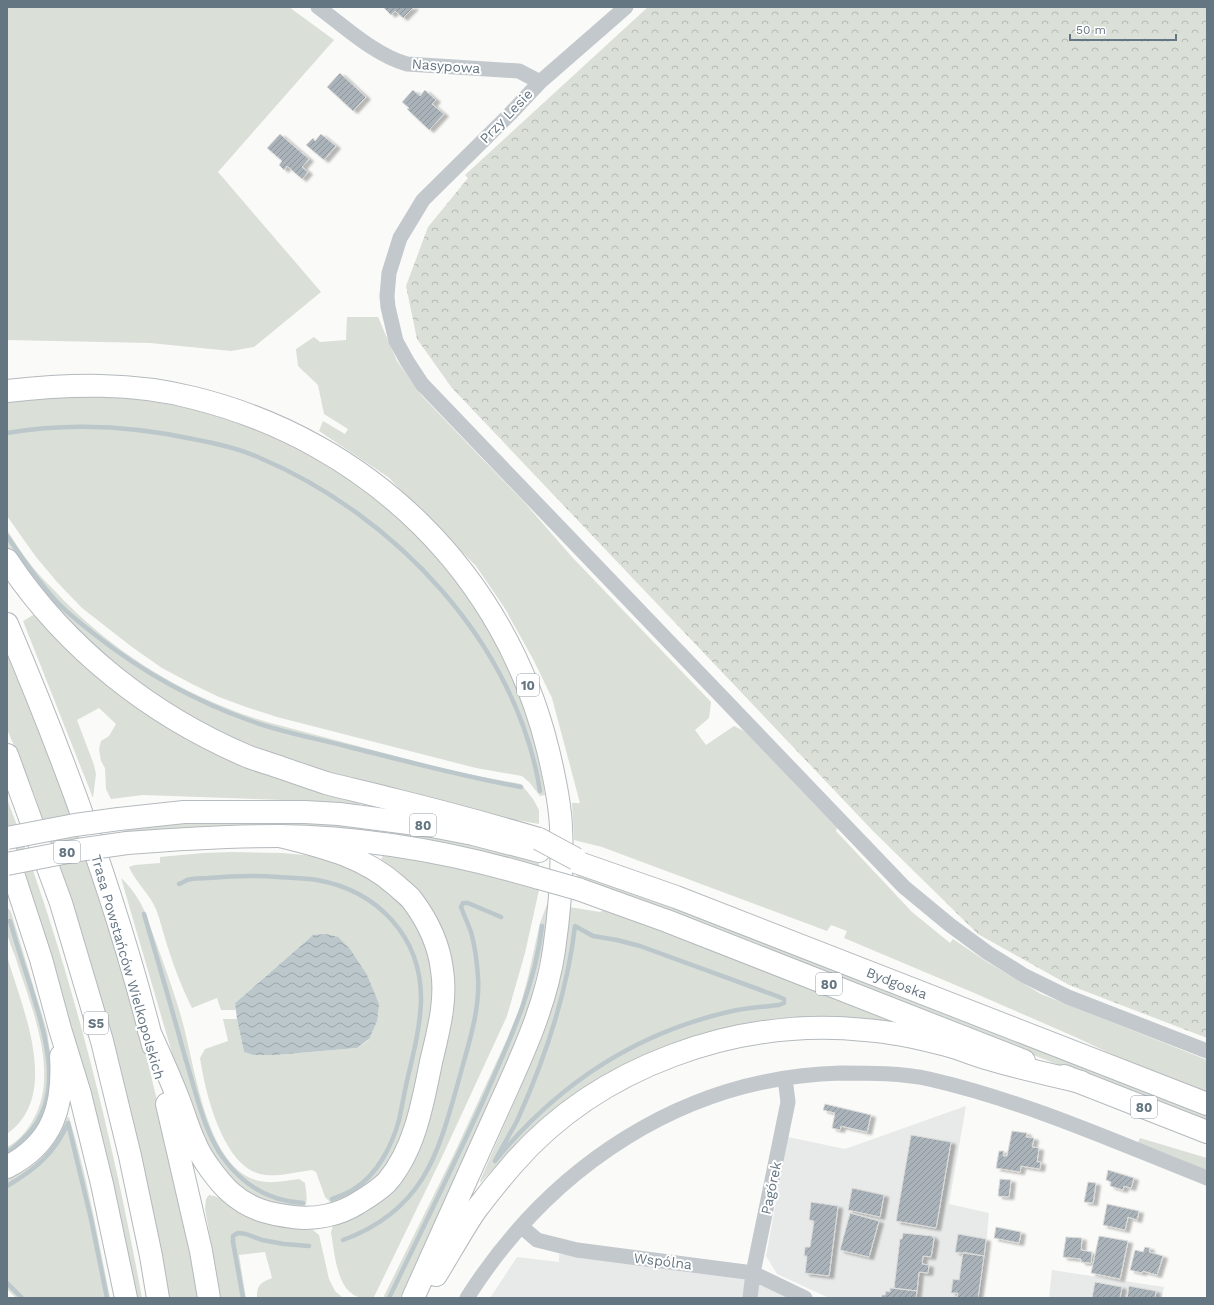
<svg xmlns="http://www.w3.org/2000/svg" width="1214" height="1305" font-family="'Work Sans',sans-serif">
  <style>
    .built { fill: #e8e9e9 }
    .grass { fill: #dadfd7 }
    .forest { fill: url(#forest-crowns) }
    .water { fill: url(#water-waves) }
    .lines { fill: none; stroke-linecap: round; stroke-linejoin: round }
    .stream { stroke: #bbc7cb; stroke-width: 4.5 }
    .building { fill: url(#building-hatch); stroke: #dcdcda; filter: url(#shadow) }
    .primary-casing { stroke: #b5babe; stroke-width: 24 }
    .highway-casing { stroke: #b4b9bd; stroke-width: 24 }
    .street { stroke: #c3c8cc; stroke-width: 15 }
    .primary { stroke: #fff; stroke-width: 22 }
    .highway { stroke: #fff; stroke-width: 22 }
    .primary-bridge-casing { stroke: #b5babe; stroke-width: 24; stroke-linecap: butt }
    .highway-bridge-casing { stroke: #b4b9bd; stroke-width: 24; stroke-linecap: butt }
    .primary-bridge { stroke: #fff; stroke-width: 22 }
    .highway-bridge { stroke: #fff; stroke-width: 22 }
    .labels { text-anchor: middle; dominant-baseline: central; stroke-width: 4; stroke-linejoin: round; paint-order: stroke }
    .shield { fill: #fff; stroke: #939fa8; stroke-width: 1 }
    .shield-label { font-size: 13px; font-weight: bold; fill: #657683 }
    .street-label { font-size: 14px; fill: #657683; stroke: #fff }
  </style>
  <defs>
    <pattern id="forest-crowns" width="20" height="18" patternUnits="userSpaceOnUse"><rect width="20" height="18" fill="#dadfd7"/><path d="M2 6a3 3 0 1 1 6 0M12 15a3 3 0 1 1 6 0" fill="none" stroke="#b4b9b4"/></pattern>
    <pattern id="water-waves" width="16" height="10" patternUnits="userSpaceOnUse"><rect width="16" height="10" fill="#bbc7cb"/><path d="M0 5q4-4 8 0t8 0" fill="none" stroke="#9ca6aa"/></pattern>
    <pattern id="building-hatch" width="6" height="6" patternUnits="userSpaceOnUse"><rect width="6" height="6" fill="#aab3b9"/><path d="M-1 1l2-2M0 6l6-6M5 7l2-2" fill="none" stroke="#8e969c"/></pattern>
    <filter id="shadow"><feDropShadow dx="4.5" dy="2.5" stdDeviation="1" flood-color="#0004"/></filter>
  </defs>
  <rect width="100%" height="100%" fill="#fafaf8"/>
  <path class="built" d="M 966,1106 L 949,1204 L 989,1213 L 981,1298 L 829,1298 L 777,1274 L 766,1256 L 788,1137 L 845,1149 Z
    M 559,1254 L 746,1280 L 743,1298 L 490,1298 L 517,1257 L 559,1262 Z
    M 1052,1270 L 1164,1287 L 1162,1298 L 1049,1298 Z
    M 753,1273 L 805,1298 L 750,1298 Z"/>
  <path class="grass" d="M 7,7 L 289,7 L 334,40 L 218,172 L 321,292 L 254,347 L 231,351 L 150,343 L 7,340 Z
    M 347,317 L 378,317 L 397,361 L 422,396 L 524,502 L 572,557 L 711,702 L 709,718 L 695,730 L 706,745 L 734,726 L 744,731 L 837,828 L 836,831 L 912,912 L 950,943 L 953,939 L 987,962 L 1041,994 L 1207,1060 L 1207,1093 L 1120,1058 L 1073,1036 L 972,992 L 844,938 L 847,931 L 831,925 L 827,931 L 602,847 L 574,840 L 572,803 L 580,803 L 552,698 L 533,659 L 504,607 L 476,566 L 388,477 L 319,431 L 323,421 L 345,434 L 348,429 L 324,414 L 318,385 L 298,366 L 296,349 L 314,337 L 320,342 L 346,340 Z
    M 61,396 C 77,396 93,395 109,396 C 137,399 164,403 191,409 C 205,412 218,417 231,421 C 242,425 253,428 264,432 C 383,481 482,587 524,708 C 534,736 541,766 545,795 L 540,796 L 529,782 L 522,776 L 476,768 L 277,717 L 246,707 L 219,697 L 192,684 L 162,668 L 132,647 L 82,608 L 58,583 L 36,557 L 7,516 L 7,402 L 21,399 Z
    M 7,530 C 15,542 22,554 31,565 C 38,574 46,582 54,590 C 111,652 186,698 267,722 L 456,772 L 521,784 L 533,799 L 539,810 L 539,824 L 460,810 L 271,758 L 176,713 L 86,642 L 7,551 Z
    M 35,614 L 64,647 L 92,671 L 360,801 L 359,805 L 283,800 L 143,795 L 111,799 L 106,789 L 105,768 L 101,761 L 99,749 L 101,741 L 109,736 L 116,724 L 99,708 L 77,720 L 94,765 L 96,774 L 93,798 L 23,621 Z
    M 7,654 L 56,774 L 98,888 L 149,1067 L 179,1193 L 198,1298 L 168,1298 L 67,898 L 35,796 L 7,729 Z
    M 7,799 C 69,960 111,1129 142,1298 L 129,1298 L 7,841 Z
    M 268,819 L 394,829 L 522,855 L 539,863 L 539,866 L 124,834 L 123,831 C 170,819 220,821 268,819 Z
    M 233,852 L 282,853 L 315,856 L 358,870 L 393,895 L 410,914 L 422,936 L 432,964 L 433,1009 L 407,1124 L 400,1143 L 387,1166 L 372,1183 L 335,1207 L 325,1197 L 316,1172 L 312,1170 C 295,1172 276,1178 260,1174 C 222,1164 205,1091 200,1058 L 205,1049 L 228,1041 L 223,1019 L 237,1019 L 244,1052 L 253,1055 L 276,1055 L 357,1048 L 369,1040 L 313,935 L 237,1001 L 235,1003 L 236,1010 L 221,1010 L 217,998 L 192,1008 C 183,990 175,970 169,951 C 164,937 161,922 156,909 C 149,893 136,883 129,867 L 135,865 L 160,863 L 160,857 L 203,853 Z
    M 383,855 L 436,863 L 514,880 L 513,883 L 539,890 L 525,953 L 507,1016 L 441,1159 L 374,1297 C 369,1297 363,1299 358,1297 C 336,1289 335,1253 331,1233 L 332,1228 L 335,1223 L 382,1197 L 451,984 L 380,863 Z
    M 576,873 L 615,885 L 1207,1114 L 1207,1123 L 862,988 L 597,886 L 577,877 Z
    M 121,878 C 132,888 139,899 145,912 C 157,946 170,979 180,1013 C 194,1058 202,1145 243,1174 C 261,1186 279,1182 299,1179 L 305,1183 C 306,1193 310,1206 300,1212 L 251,1197 L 218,1168 L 183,1091 Z
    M 549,899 L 543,948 L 528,1012 L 500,1081 L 400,1298 L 383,1298 L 454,1154 L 507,1039 L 520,1007 L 528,977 L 540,923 Z
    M 569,907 L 600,912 L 605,909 L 922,1031 L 769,1021 L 740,1026 L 714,1032 L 520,1142 L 480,1183 L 480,1181 L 538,1047 L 548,1016 Z
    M 7,909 L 9,909 L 11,912 L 47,1031 L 53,1073 L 53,1092 L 37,1131 L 7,1157 L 7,1147 C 19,1141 28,1130 34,1118 C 60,1071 30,1004 15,956 C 12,949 9,941 7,933 C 6,925 7,916 7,909 Z
    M 7,956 C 22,1008 62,1095 7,1134 Z
    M 67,1117 L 69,1117 C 87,1176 98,1238 110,1298 L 16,1298 L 7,1289 L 7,1178 C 30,1169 47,1153 60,1131 C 62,1127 64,1122 67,1117 Z
    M 1140,1138 L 1207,1158 L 1207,1171 L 1137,1144 Z
    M 209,1195 L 214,1196 L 303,1228 L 313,1230 L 319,1235 L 329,1279 L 335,1291 L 343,1298 L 257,1298 C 257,1285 260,1283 272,1278 L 265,1252 L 239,1255 L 246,1298 L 221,1298 L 205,1209 L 206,1199 Z"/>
  <path class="forest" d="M 648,7 L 1207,7 L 1207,1038 L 1069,985 L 978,934 L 873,831 L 452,388 L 417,339 L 406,286 L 428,227 L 468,178 L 465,175 Z"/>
  <path class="water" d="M 326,934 L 338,937 L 350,949 L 367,975 L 379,1004 L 377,1021 L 369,1039 L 357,1048 L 276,1055 L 253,1055 L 244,1052 L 237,1019 L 235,1003 L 313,935 Z"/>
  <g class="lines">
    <path class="stream" d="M 7,433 C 71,422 135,426 198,440 C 219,444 241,449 260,458 C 395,515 517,644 540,791
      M 7,536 C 22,558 38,581 56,601 C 68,614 84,626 98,637 C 144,673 195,701 251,721 C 284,733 319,739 353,748 C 409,762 465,777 521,787
      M 179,884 C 182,883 185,881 187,880 C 194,878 202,878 208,878 C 231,876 255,875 278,877 C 291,878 304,878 317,880 C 378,891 422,937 421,1001 C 420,1029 413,1055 407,1081 C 404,1094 402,1107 399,1120 C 392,1146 377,1175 354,1189 C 347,1194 339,1196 332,1199
      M 144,914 C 158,961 172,1009 185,1057 C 195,1089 204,1133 224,1159 C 244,1186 269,1201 303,1203
      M 575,926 L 593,936 L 617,940 L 640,946 L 777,996 L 784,999 L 784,1003 L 779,1005 C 762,1007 744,1008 728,1012 C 634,1034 556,1086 495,1161 C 502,1147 510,1134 517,1121 C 545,1059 567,994 575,926 Z
      M 7,1152 C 15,1148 22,1140 28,1134 C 66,1094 44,1031 30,985 C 23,964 16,942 10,921
      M 7,1186 C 36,1169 54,1154 68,1123 L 91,1219 L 107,1298
      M 343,1240 C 427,1209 439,1150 461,1072 C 469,1042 480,1010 478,977 C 477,962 475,946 471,932 C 468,924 464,915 461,907 L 463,903 L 468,903 L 501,917
      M 7,1283 L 22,1298
      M 243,1298 L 233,1242 L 233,1236 L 238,1233 L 246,1234 L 262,1240 L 284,1244 L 309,1246
      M 389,1298 C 421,1232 453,1167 483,1101 C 508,1044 535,988 542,926"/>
  </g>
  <path class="building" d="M 385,7 L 414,7 L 403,18 L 395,11 L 391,15 L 384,8 Z
    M 340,73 L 366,97 L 353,111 L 327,87 Z
    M 413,90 L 420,96 L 425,90 L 436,100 L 432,104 L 444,114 L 429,130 L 407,109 L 409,108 L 402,102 Z
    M 280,134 L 309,159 L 302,167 L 308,172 L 302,179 L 287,166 L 284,170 L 279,165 L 282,161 L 267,148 Z
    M 321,134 L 336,146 L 324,160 L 306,145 L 313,138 L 315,141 Z
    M 825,1104 L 871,1115 L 867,1132 L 841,1126 L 840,1130 L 832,1128 L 835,1113 L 823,1110 Z
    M 1012,1131 L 1027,1133 L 1026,1137 L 1034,1138 L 1032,1147 L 1039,1148 L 1037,1162 L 1041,1162 L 1040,1169 L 1021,1166 L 1020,1172 L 996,1168 L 999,1151 L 1004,1151 L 1003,1156 L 1007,1156 Z
    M 911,1135 L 951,1142 L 936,1228 L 896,1221 Z
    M 1108,1170 L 1134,1178 L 1131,1188 L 1124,1186 L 1123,1190 L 1110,1186 L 1111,1182 L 1106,1180 Z
    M 1000,1179 L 1011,1180 L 1009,1197 L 998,1196 Z
    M 1088,1182 L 1096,1183 L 1093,1203 L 1084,1202 Z
    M 852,1188 L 884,1195 L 880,1217 L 848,1210 Z
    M 811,1202 L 838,1206 L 829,1276 L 805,1273 L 807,1256 L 804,1256 L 805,1247 L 810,1247 L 814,1221 L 809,1220 Z
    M 1107,1204 L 1139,1211 L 1137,1220 L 1128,1217 L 1125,1230 L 1103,1225 Z
    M 850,1213 L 879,1221 L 869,1257 L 840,1250 Z
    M 996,1227 L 1021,1232 L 1019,1243 L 994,1238 Z
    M 903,1233 L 932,1236 L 934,1239 L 931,1257 L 923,1256 L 922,1264 L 929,1265 L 928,1273 L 919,1272 L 917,1291 L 894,1288 L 900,1239 L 902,1239 Z
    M 958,1234 L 986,1239 L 984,1256 L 955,1252 Z
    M 1099,1236 L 1128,1241 L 1120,1279 L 1091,1273 Z
    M 1066,1237 L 1082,1238 L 1081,1250 L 1092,1252 L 1091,1263 L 1081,1262 L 1081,1259 L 1063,1257 Z
    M 1145,1247 L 1150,1248 L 1149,1252 L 1163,1256 L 1157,1275 L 1143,1271 L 1142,1273 L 1130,1270 L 1135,1250 L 1143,1252 Z
    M 963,1252 L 984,1256 L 978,1298 L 957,1298 L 958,1293 L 951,1293 L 953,1279 L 959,1280 Z
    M 1095,1282 L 1122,1287 L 1120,1298 L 1092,1298 Z
    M 1129,1286 L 1156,1291 L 1155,1298 L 1127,1298 Z
    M 890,1288 L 917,1291 L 916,1298 L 881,1298 L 882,1295 L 885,1295 L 886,1291 L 890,1292 Z"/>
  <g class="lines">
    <defs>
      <g id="primary">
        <path d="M 119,819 L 184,812 L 305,812 L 339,814 L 432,826 L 473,834 L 539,851"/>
        <path d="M 127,843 C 178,839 228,836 279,836 C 367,837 455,853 539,878"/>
        <path id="s1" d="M 576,862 L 676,897 L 1207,1104"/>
        <path d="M 578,889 L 667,921 L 1024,1061"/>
        <path d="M 1064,1076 L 1207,1132"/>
      </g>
      <path id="highway" d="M 7,391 C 69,384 133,382 194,398 C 370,442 505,574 548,750 C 554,775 560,801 561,827 C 563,868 560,909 554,950 C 546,1006 521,1058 498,1109 C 470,1172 441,1235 413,1298
        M 7,560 C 66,649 152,716 249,757 C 260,761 271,764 282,768 C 296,773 311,778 326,783 C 349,789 372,794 395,800 C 444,812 491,825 539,839
        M 7,624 C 65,760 117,901 153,1045
        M 7,755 L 61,903 L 102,1041 L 130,1156 L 151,1256 L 158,1298
        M 7,855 L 41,959 L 60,1029 L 80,1094 L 102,1184 L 126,1298
        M 149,1031 C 159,1053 169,1075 178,1098 C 184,1113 188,1128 195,1143 C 201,1158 218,1181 230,1192 C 249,1209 268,1214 293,1217 C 315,1220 339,1215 358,1203 C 368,1197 379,1190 387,1182 C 415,1149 423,1102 431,1062 C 438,1032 447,1001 442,970 C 439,944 427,920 412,900 C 408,895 402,891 397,886 C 363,856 324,847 280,836
        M 167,1104 L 201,1251 L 209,1298
        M 7,1167 C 54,1143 64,1105 61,1056
        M 436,1275 C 449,1254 461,1232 475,1211 C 487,1195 500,1179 513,1164 C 598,1066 737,1017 865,1030 C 893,1032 920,1038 946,1045 C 961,1049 975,1055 989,1059 C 1019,1068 1050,1075 1081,1082"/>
    </defs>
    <use href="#primary" class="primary-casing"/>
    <use href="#highway" class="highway-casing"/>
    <path class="street" d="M 318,7 C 344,26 376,56 407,64 L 519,71 L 540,82
      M 626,7 L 540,82 L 510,114 L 423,200 L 400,238 L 389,273 L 387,296 L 388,307 L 396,341 L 407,361 L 422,384 L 904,887 L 950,925 L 988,953 L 1025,976 L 1068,997 L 1207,1051
      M 522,1227 L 537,1240 L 577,1250 L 753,1273 L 805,1298
      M 467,1298 C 550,1167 683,1077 841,1073 C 870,1073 902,1073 929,1079 C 1025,1101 1116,1142 1207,1178
      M 750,1298 L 753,1273 L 788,1102 L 785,1078"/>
    <use href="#primary" class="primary"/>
    <use href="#highway" class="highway"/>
    <defs>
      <path id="primary-bridge" d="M 7,838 L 75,825 L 119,819
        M 7,864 L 78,850 L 127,843
        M 539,878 L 578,889"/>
      <path id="highway-bridge" d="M 539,839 L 576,859"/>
    </defs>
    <use href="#primary-bridge" class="primary-bridge-casing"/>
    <use href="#highway-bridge" class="highway-bridge-casing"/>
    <use href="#primary-bridge" class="primary-bridge"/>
    <use href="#highway-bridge" class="highway-bridge"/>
  </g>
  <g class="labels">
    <g class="shield">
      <rect x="517" y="674" width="22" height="22" rx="3"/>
      <rect x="410" y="814" width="26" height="22" rx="3"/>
      <rect x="54" y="841" width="26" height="22" rx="3"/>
      <rect x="816" y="973" width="26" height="22" rx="3"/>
      <rect x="84" y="1012" width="24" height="22" rx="3"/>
      <rect x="1131" y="1096" width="26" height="22" rx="3"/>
    </g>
    <g class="shield-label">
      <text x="528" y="685">10</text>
      <text x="423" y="825">80</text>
      <text x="67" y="852">80</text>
      <text x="829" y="984">80</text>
      <text x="96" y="1023">S5</text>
      <text x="1144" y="1107">80</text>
    </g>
    <g class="street-label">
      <text transform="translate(446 66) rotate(4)">Nasypowa</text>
      <text transform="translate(506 116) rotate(-46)">Przy Lesie</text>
      <text transform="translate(128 967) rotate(74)">Trasa Powstańców Wielkopolskich</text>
      <text stroke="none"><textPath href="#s1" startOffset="343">Bydgoska</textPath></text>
      <text transform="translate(771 1188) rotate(-78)">Pagórek</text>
      <text transform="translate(663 1261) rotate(7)">Wspólna</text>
    </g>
  </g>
  <rect width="1214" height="1305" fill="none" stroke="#657683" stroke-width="16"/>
  <path d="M1070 34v6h106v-6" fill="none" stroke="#657683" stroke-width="2"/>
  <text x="1076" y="34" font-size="12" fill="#657683" stroke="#ffffff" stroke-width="3" paint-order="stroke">50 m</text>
</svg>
